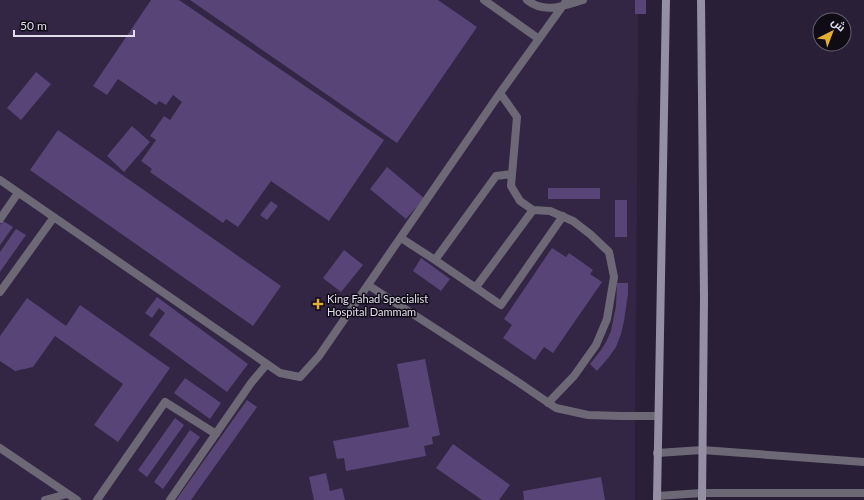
<svg xmlns="http://www.w3.org/2000/svg" width="864" height="500" font-family="Lato,Cairo,sans-serif">
  <style>
    .built { fill: #322644 }
    .building { fill: #584477 }
    .lines { fill: none; stroke-linecap: round; stroke-linejoin: round }
    .lane { stroke: #6d6875; stroke-width: 8 }
    .street { stroke: #6d6875; stroke-width: 8 }
    .secondary { stroke: #958fa3; stroke-width: 8 }
    .poi-dot { fill: #e2ae34; stroke: #100c16; stroke-width: 1.5 }
    .labels { text-anchor: middle; dominant-baseline: central; stroke-width: 3; stroke-linejoin: round; paint-order: stroke }
    .poi-label { font-size: 11px; fill: #e2dded; stroke: #100c16; text-anchor: start }
  </style>
  <rect width="100%" height="100%" fill="#292037"/>
  <path class="built" d="M 0,0 L 638,0 L 638,73 L 635,422 L 635,500 L 0,500 Z"/>
  <path class="building" d="M 151,0 L 179,0 L 384,140 L 329,221 L 271,181 L 238,227 L 226,219 L 223,223 L 150,172 L 152,169 L 141,161 L 156,140 L 150,136 L 164,116 L 170,120 L 182,102 L 173,95 L 166,105 L 159,101 L 156,105 L 118,79 L 107,95 L 93,86 Z
    M 190,0 L 438,0 L 477,27 L 397,143 Z
    M 635,0 L 646,0 L 646,14 L 635,14 Z
    M 36,72 L 51,84 L 21,120 L 7,108 Z
    M 132,126 L 150,142 L 124,172 L 107,156 Z
    M 58,130 L 281,286 L 253,326 L 30,170 Z
    M 387,167 L 424,198 L 406,219 L 370,189 Z
    M 548,188 L 600,188 L 600,199 L 548,199 Z
    M 615,200 L 627,200 L 627,237 L 615,237 Z
    M 271,201 L 278,206 L 267,220 L 260,215 Z
    M 3,221 L 13,227 L 0,245 L 0,225 Z
    M 16,229 L 26,235 L 0,272 L 0,252 Z
    M 552,248 L 566,257 L 569,253 L 593,270 L 590,274 L 602,282 L 553,353 L 544,347 L 535,360 L 503,338 L 512,325 L 504,319 Z
    M 344,250 L 363,265 L 341,292 L 323,278 Z
    M 421,258 L 450,279 L 441,291 L 413,271 Z
    M 617,283 L 628,283 L 628,294 L 624,321 L 621,334 L 616,347 L 609,357 L 597,371 L 590,364 L 601,350 L 606,342 L 611,331 L 616,306 Z
    M 157,297 L 248,364 L 227,392 L 149,335 L 165,313 L 159,308 L 152,318 L 145,313 Z
    M 27,298 L 66,326 L 80,305 L 170,368 L 118,442 L 94,425 L 123,384 L 55,336 L 33,367 L 15,371 L 0,361 L 0,336 Z
    M 425,359 L 440,435 L 432,437 L 433,444 L 424,446 L 426,456 L 346,471 L 344,458 L 337,459 L 333,441 L 409,427 L 397,364 Z
    M 185,378 L 221,403 L 210,419 L 174,393 Z
    M 247,400 L 257,407 L 191,500 L 176,500 Z
    M 175,418 L 184,425 L 147,477 L 138,470 Z
    M 190,430 L 200,437 L 163,489 L 154,482 Z
    M 453,444 L 510,485 L 499,500 L 482,500 L 436,468 Z
    M 326,473 L 330,491 L 342,488 L 345,500 L 314,500 L 309,477 Z
    M 601,477 L 605,500 L 524,500 L 523,491 Z"/>
  <g class="lines">
    <path class="lane" d="M 484,0 L 539,39
      M 527,0 C 545,14 563,6 583,0
      M 500,93 L 517,117 L 511,186 L 520,201 L 533,210 L 550,211 L 573,221 L 590,234 L 609,252 L 614,277 L 607,319 L 596,345 L 574,376 L 548,403
      M 0,180 L 280,373 L 300,377 L 319,356 L 500,93 L 567,0
      M 0,219 L 18,193
      M 401,238 L 435,260 L 496,176 L 512,174
      M 435,260 L 501,305 L 563,216
      M 368,285 L 518,382 L 556,408 L 588,415 L 621,416 L 658,416
      M 476,287 L 533,210
      M 0,292 L 54,217
      M 45,500 L 67,494
      M 97,500 L 165,402 L 216,434
      M 170,500 L 251,383 L 267,364"/>
    <path class="street" d="M 0,448 L 77,500
      M 657,453 L 702,450 L 864,462
      M 657,496 L 702,493 L 864,493"/>
    <path class="secondary" d="M 701,0 L 704,297 L 702,500
      M 657,500 L 666,0"/>
  </g>
  <path class="poi-dot" d="M316 298h4v4h4v4h-4v4h-4v-4h-4v-4h4z"/>
  <g class="labels">
    <g class="poi-label">
      <text x="327" y="298">King Fahad Specialist<tspan x="327" dy="13">Hospital Dammam</tspan></text>
    </g>
  </g>
  <g transform="translate(832 32) rotate(42)"><circle r="19" fill="#100c16" stroke="#64606c"/>
  <path d="M0-3L7 15L0 10L-7 15Z" fill="#e2ae34"/>
  <text y="-6" font-size="11" font-weight="bold" text-anchor="middle" fill="#e2dded">ش</text>
  </g>
  <path d="M14 30v6h120v-6" fill="none" stroke="#e2dded" stroke-width="2"/>
  <text x="20" y="30" font-size="12" fill="#e2dded" stroke="#100c16" stroke-width="3" paint-order="stroke">50 m</text>
</svg>
